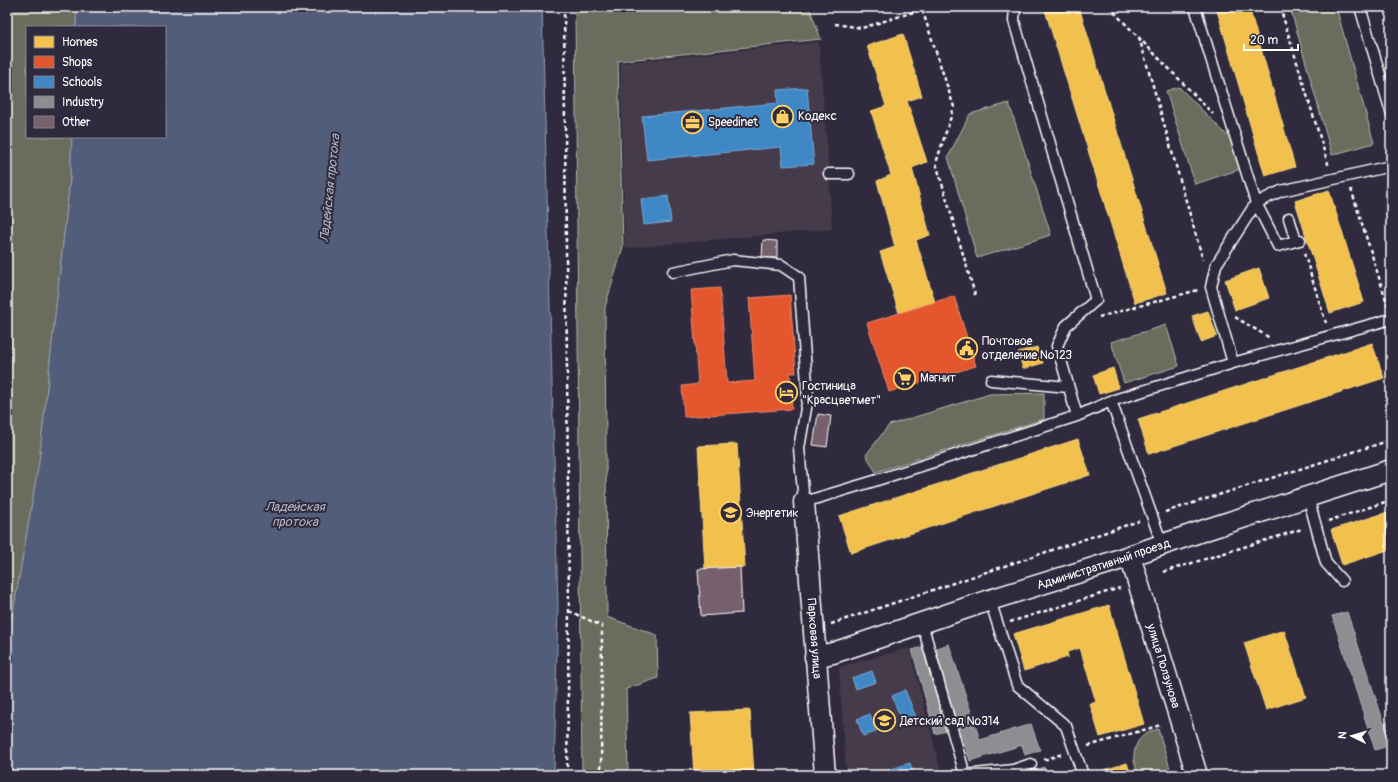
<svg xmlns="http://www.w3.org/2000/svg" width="1398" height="782" font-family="Pangolin,sans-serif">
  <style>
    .built { fill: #443a4b }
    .green { fill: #6b6c5d; stroke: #b5b6ae }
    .water { fill: #515d79; stroke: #979eaf }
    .homes { fill: #f2c14e; stroke: #f6d483 }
    .shops { fill: #e4572e; stroke: #ec896d }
    .schools { fill: #3f88c5; stroke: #79acd6 }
    .industry { fill: #8d8d92; stroke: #afafb3 }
    .building { fill: #76616d; stroke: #fff }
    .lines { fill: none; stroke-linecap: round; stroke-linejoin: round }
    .service-casing { stroke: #fff; stroke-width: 13 }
    .minor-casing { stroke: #fff; stroke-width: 23 }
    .path { stroke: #fff; stroke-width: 2.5; stroke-dasharray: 4 3; stroke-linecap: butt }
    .service { stroke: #2f2a3d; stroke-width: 10 }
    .minor { stroke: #2f2a3d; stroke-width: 20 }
    .labels { text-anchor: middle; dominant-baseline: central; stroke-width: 4; stroke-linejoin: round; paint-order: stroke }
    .poi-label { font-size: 12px; fill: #fff; stroke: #2f2a3d; text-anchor: start }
    .street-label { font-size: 12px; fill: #fff; stroke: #2f2a3d }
    .water-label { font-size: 13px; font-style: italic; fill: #b1b6c3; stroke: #2f2a3d }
  </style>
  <rect width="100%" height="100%" fill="#2f2a3d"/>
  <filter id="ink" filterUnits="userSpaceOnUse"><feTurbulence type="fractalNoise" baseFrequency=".025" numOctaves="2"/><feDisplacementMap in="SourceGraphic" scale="8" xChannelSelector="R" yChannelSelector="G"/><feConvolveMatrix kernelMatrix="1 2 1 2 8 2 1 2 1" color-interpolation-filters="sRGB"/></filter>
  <g filter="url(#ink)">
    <path class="built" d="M 819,42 L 829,174 L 832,229 L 625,248 L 620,63 Z
      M 909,648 L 942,775 L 846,775 L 839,667 Z"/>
    <path class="green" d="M 7,7 L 77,7 L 76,27 L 27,27 L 27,137 L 72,137 L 70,180 L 39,462 L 7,648 Z
      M 575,7 L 809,7 L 821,39 L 618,61 L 623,247 L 605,307 L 607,617 L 657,635 L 658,678 L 626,689 L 628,775 L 582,775 Z
      M 1290,7 L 1336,7 L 1374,143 L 1332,155 Z
      M 1179,87 L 1231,139 L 1241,169 L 1195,184 L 1166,91 Z
      M 1009,103 L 1051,235 L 977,258 L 948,157 L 970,114 Z
      M 1166,325 L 1179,366 L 1124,383 L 1111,342 Z
      M 1044,393 L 1044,419 L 876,472 L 866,455 L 889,425 L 990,394 Z
      M 1158,729 L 1172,775 L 1139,775 C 1137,770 1133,762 1134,756 C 1135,739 1144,733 1158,729 Z"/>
    <path class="water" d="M 77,7 L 542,7 L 558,607 L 554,775 L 7,775 L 7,648 L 39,462 L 70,180 L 72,137 L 165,137 L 165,27 L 76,27 Z"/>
    <path class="homes" d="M 1044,7 L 1079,7 L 1167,293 L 1135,303 Z
      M 1216,7 L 1249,7 L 1295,167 L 1265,176 Z
      M 903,34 L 922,96 L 907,101 L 927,162 L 912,168 L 930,235 L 916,240 L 935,302 L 899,313 L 880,252 L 895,247 L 877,181 L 891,175 L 871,111 L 886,106 L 867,46 Z
      M 1329,190 L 1364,302 L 1330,313 L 1295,201 Z
      M 1259,268 L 1269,298 L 1235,310 L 1225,280 Z
      M 1208,311 L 1217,336 L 1201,342 L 1192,316 Z
      M 1372,343 L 1384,378 L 1149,454 L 1138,419 Z
      M 1037,347 L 1043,363 L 1023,369 L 1018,352 Z
      M 1113,368 L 1119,388 L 1099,394 L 1093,375 Z
      M 1078,439 L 1090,475 L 851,553 L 839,516 Z
      M 737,444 L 745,567 L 705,569 L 698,446 Z
      M 1391,511 L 1391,549 L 1342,565 L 1331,530 Z
      M 1109,605 L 1144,724 L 1100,737 L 1090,704 L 1096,702 L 1080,648 L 1067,652 L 1068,657 L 1024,671 L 1013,634 Z
      M 1284,630 L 1306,697 L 1266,710 L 1244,643 Z
      M 750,710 L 754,775 L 694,775 L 690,713 Z
      M 1127,763 L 1131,775 L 1091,774 Z"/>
    <path class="shops" d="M 720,288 L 727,383 L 755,381 L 749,298 L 790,295 L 796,373 L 790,373 L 792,409 L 684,417 L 682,386 L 698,384 L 691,290 Z
      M 954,296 L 976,366 L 889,392 L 867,323 Z"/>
    <path class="schools" d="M 807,88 L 814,164 L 783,166 L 781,147 L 647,160 L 642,116 L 778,103 L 777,90 Z
      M 668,196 L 671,222 L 644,225 L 641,199 Z
      M 872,671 L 876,682 L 856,689 L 852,678 Z
      M 905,690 L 918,722 L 904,727 L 892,696 Z
      M 870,714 L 876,732 L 863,736 L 857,719 Z
      M 910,763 L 914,775 L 876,775 L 876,774 Z"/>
    <path class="industry" d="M 1347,612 L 1384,723 L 1391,721 L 1391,745 L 1375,750 L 1332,616 Z
      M 949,644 L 980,740 L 1031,724 L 1040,750 L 1025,755 L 1022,745 L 970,761 L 933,649 Z
      M 922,647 L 946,731 L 935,734 L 912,650 Z
      M 1044,767 L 1047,775 L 1021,775 Z"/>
    <path class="building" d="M 763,240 L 777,241 L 777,258 L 762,258 Z
      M 818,414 L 831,416 L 827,447 L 813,445 Z
      M 740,567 L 742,613 L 701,616 L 698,569 Z"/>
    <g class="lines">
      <defs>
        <path id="service" d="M 1015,7 L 1014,21 L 1096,300 L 1066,326 L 1057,346 L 1077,416
          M 1195,7 L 1256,203 L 1278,246 L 1296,241
          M 1360,7 L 1391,112
          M 829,174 L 849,174
          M 1289,218 L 1296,241 L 1300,240
          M 673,272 L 733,260 L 781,265 L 799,277 L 808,397 L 799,448 L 804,502 L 871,482 L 1077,416 L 1111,401 L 1233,363 L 1391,319
          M 1233,363 L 1211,287 L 1216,265 L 1256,203 L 1281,191 L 1391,166
          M 991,380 L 1068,387
          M 1111,401 L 1162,544
          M 1308,497 L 1326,563 L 1342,581
          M 990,600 L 1017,685 L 1066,726 L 1083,775
          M 922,623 L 965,775 L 1013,770 L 1031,764"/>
        <g id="minor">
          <path id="s1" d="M 804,502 L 825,775"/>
          <path id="s2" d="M 1130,556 L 1197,775"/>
          <path id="s3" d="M 815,657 L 833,653 L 990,600 L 1109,563 L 1208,529 L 1391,470"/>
        </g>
      </defs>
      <use href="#service" class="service-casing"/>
      <use href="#minor" class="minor-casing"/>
      <path class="path" d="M 564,7 L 569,611 L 567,775
        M 927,7 L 922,9 L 954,107 L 936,163 L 976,298
        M 1109,7 L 1213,114
        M 1280,7 L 1329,167
        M 835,24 L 862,28 L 923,9
        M 1139,37 L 1203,260
        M 1351,189 L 1388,306
        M 1304,253 L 1326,323
        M 1099,317 L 1198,290
        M 1235,317 L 1270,338
        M 1165,512 L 1391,440
        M 1328,521 L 1391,500
        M 1163,572 L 1302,529
        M 569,611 L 602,626 L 601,775
        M 1010,622 L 1120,588
        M 831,624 L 1139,521
        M 1088,746 L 1161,725
        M 1044,760 L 1062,754"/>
      <use href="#service" class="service"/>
      <use href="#minor" class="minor"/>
    </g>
  </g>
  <defs>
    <symbol id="shop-ring" viewBox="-11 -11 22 22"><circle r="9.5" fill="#2f2a3d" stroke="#ffd166" stroke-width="1.5"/><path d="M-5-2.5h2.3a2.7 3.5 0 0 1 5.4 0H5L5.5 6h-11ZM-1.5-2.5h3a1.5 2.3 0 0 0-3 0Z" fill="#ffd166"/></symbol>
    <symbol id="office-ring" viewBox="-11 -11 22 22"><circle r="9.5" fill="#2f2a3d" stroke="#ffd166" stroke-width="1.5"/><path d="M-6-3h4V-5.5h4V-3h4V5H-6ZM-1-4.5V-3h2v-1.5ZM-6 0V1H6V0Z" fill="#ffd166"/></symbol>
    <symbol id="civic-ring" viewBox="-11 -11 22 22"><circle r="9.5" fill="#2f2a3d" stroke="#ffd166" stroke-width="1.5"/><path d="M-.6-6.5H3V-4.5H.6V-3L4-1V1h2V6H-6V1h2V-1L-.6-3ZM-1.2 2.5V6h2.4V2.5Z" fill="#ffd166"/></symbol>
    <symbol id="supermarket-ring" viewBox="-11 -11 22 22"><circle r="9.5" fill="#2f2a3d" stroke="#ffd166" stroke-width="1.5"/><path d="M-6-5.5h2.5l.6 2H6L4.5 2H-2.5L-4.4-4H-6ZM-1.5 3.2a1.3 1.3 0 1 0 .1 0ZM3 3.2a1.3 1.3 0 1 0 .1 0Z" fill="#ffd166"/></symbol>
    <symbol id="hotel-ring" viewBox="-11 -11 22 22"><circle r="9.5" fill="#2f2a3d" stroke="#ffd166" stroke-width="1.5"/><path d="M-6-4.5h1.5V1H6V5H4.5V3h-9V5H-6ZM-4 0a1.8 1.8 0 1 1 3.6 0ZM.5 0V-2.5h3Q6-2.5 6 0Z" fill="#ffd166"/></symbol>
    <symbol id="university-ring" viewBox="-11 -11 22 22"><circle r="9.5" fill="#2f2a3d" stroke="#ffd166" stroke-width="1.5"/><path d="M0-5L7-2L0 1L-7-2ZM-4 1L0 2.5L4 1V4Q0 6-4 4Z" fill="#ffd166"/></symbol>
    <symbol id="school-ring" viewBox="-11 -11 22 22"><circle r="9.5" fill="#2f2a3d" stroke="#ffd166" stroke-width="1.5"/><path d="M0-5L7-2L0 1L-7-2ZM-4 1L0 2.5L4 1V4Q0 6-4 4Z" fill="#ffd166"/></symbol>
  </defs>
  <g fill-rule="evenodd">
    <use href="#shop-ring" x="770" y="104" width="25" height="25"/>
    <use href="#office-ring" x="680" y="110" width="25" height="25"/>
    <use href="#civic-ring" x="954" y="336" width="25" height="25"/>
    <use href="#supermarket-ring" x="892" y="366" width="25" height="25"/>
    <use href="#hotel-ring" x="774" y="380" width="25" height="25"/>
    <use href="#university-ring" x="718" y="500" width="25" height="25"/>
    <use href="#school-ring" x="872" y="708" width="25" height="25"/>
  </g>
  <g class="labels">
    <g class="poi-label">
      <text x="798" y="116">Кодекс</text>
      <text x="708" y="122">Speedinet</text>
      <text x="982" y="341">Почтовое<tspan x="982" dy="14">отделение №123</tspan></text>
      <text x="920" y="378">Магнит</text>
      <text x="802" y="386">Гостиница<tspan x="802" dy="14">"Красцветмет"</tspan></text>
      <text x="746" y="513">Энергетик</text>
      <text x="900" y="721">Детский сад №314</text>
    </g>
    <g class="street-label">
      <text stroke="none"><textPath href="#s3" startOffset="303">Административный проезд</textPath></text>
      <text stroke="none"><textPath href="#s1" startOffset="137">Парковая улица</textPath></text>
      <text stroke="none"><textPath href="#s2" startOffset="115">улица Ползунова</textPath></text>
    </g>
    <g class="water-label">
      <text transform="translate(330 188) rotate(-84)">Ладейская протока</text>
      <text x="295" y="507">Ладейская<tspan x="295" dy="15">протока</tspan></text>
    </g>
  </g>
  <rect width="1398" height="782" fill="none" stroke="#2f2a3d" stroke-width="24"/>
  <rect x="12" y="12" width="1374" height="758" fill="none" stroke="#fff" stroke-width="1.5" filter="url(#ink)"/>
  <rect x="26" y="26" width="140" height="112" fill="#2f2a3d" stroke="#827f8b"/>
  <rect x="34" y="36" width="20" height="12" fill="#f2c14e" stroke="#827f8b"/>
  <text x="62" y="46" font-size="12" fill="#ffffff">Homes</text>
  <rect x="34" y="56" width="20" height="12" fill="#e4572e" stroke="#827f8b"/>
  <text x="62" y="66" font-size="12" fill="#ffffff">Shops</text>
  <rect x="34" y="76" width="20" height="12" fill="#3f88c5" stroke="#827f8b"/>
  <text x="62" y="86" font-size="12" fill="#ffffff">Schools</text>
  <rect x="34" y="96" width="20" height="12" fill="#8d8d92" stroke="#827f8b"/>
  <text x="62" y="106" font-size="12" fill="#ffffff">Industry</text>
  <rect x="34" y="116" width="20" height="12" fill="#76616d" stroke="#827f8b"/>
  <text x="62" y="126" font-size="12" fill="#ffffff">Other</text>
  <g transform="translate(1352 736) rotate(275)" stroke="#2f2a3d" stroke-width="3" paint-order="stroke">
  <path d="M0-3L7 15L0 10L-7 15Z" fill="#ffffff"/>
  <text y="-6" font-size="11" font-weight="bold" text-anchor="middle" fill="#ffffff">N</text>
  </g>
  <path d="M1244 44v6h54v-6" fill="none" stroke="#ffffff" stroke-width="2"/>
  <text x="1250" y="44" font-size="12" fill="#ffffff" stroke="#2f2a3d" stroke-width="3" paint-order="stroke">20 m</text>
</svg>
